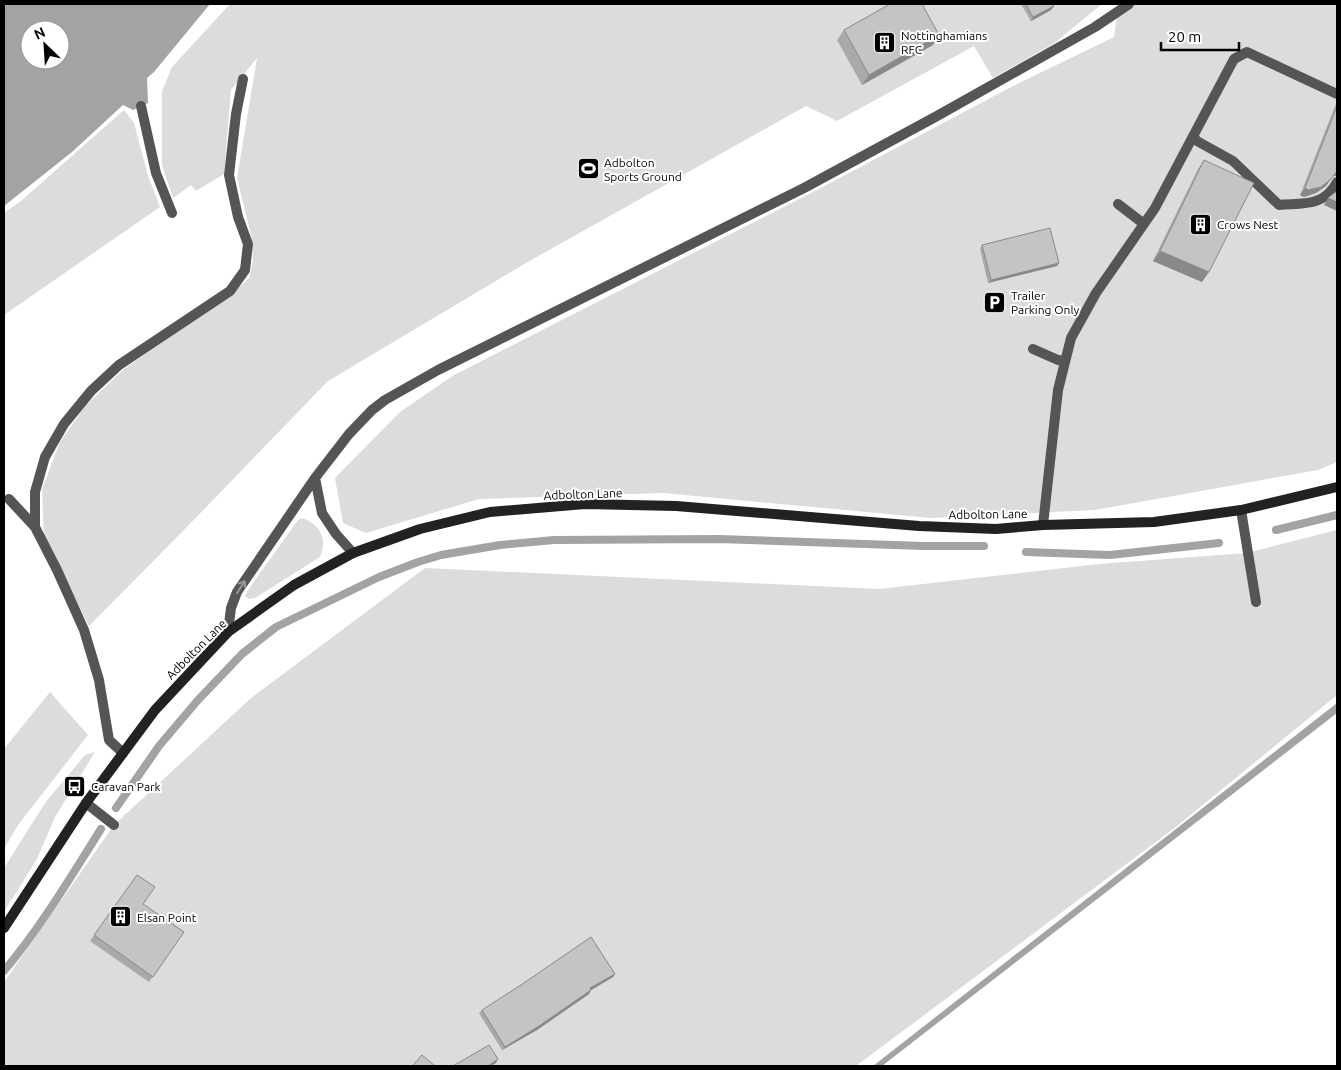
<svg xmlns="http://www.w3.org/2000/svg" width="1341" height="1070" font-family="Ubuntu,sans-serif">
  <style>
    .green { fill: #dcdcdc }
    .water { fill: #a3a3a3; fill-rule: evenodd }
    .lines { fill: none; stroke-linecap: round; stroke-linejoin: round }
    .stream { stroke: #a3a3a3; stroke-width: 8 }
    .lane { stroke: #555; stroke-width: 10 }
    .street { stroke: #555; stroke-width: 10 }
    .secondary { stroke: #222; stroke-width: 10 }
    .wall { fill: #a9a9a9 }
    .shaded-wall { fill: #898989 }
    .building { fill: #c4c4c4; stroke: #898989 }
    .oneway { stroke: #999 }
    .labels { text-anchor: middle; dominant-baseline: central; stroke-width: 4; stroke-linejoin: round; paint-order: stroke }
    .poi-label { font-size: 12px; fill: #000; stroke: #fff; text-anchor: start }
    .street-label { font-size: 12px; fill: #000; stroke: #fff }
  </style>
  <rect width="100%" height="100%" fill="#fff"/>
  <path class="green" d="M 230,4 L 1102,4 L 1053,44 L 993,78 L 974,46 L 837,121 L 806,106 L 526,263 L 328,381 L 184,530 L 89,626 L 44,536 L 42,489 L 60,442 L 85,406 L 124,369 L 232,294 L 249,278 L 253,261 L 252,239 L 237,178 L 257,58 L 231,90 L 224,174 L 196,191 L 191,185 L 173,198 L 162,165 L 162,91 L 172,67 Z
    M 1131,4 L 1337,4 L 1337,462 L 1318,470 L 1095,510 L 931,518 L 663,493 L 479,499 L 366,533 L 343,523 L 335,478 L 400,412 L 454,375 L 815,191 L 1013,86 L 1114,37 L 1117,16 Z
    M 124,110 L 134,123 L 148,176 L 160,207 L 4,315 L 4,213 L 21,201 Z
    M 303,518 C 320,526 328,538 320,557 L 255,598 L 249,599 L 245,596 L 248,590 L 298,520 Z
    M 1337,530 L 1337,695 L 1176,827 L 856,1066 L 4,1066 L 4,982 L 114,825 L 251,698 L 425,568 L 879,589 L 1099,564 L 1247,553 Z
    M 50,692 L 88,735 L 18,825 L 4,849 L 4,749 Z
    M 95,752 L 55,817 L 37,859 L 4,912 L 4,868 L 45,803 L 85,755 Z"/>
  <path class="water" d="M 4,4 L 210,4 L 154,72 L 147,78 L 148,103 L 133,110 L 123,105 L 72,152 L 4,206 ZM 30,30 L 60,30 L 60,60 L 30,60 Z
    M 1337,703 L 1337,713 L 882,1066 L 873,1066 Z"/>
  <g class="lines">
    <path class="stream" d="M 1276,530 L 1337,515
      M 1026,552 L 1110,555 L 1219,543
      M 116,808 L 159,746 L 198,700 L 242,654 L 276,627 L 379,577 L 418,562 L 441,555 L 500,545 L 554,540 L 719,539 L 924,546 L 984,546
      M 4,971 C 41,927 70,878 101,829"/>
    <path class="lane" d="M 141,106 L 156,173 L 172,213
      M 1193,136 L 1197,141 L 1233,161 L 1279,205 C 1303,203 1324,207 1337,182
      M 1118,204 L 1144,224
      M 1033,349 L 1058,360 L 1065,361
      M 315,478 L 322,513 L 336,534 L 353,553
      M 9,499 L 35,527
      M 1043,525 L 1058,390 L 1071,338 L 1096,293 L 1155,208 L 1234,59 L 1247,52 L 1337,94
      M 228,632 L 231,608 L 237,592 L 315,478 L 349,434 L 372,410 L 385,400 L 438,370 L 804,188 L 937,116 L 1095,27 L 1129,4
      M 123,753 L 109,740 L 99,680 L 84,630 L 57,570 L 35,527 L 35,492 L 45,457 L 64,424 L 91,391 L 119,365 L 230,291 L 245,270 L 248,244 L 238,217 L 229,175 L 236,114 L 243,79
      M 86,803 L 114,825"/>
    <path class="street" d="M 1241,510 L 1256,602"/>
    <path class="secondary" d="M 4,928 L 86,803 L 155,710 L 228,632 L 294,585 L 353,553 L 420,529 L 490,512 L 585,504 L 676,506 L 919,526 L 996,529 L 1043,525 L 1154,522 L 1241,510 L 1337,487"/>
  </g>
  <path class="wall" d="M 1021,4 L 1052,4 L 1054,6 L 1051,10 L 1031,21 Z
    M 844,30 L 933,45 L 862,85 L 837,40 Z
    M 1337,103 L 1337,176 L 1333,176 L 1326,186 L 1316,193 L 1304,197 L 1300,195 L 1335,106 Z
    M 1204,160 L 1202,282 L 1153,261 L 1198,169 Z
    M 982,245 L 1057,266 L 988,283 L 980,249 Z
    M 137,875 L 143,904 L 184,932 L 149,982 L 90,941 Z
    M 615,974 L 613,977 L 591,990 L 589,994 L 537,1030 L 502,1050 L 479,1013 L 482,1010 Z"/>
  <path class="shaded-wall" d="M 1054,6 L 1051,10 L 1031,21 L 1033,17 Z
    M 939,35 L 933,45 L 862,85 L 869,75 Z
    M 1337,171 L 1337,176 L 1333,176 L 1326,186 L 1316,193 L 1304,197 L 1300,195 L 1305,188 Z
    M 1328,198 L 1337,202 L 1337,211 L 1324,205 Z
    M 1160,251 L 1209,272 L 1202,282 L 1153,261 Z
    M 1059,263 L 1057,266 L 988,283 L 991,280 Z
    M 615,974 L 613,977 L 588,992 L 590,988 Z
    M 591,990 L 589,994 L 537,1030 L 502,1050 L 505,1047 Z
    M 498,1059 L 496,1063 L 491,1066 L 488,1066 Z"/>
  <path class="building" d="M 890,4 L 922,4 L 939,35 L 869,75 L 844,30 Z
    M 1026,4 L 1052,4 L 1054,6 L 1033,17 Z
    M 1337,106 L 1337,171 L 1331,179 L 1321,187 L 1308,190 L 1305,188 Z
    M 1204,160 L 1254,183 L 1209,272 L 1160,251 Z
    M 1337,191 L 1337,202 L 1328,198 Z
    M 1050,228 L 1059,263 L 991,280 L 982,245 Z
    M 137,875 L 155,887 L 143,904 L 184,932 L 153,977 L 94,935 Z
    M 591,937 L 615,974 L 590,988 L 591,990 L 539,1026 L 505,1047 L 482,1010 L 521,985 Z
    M 489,1045 L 498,1059 L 488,1066 L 453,1066 Z
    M 422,1055 L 435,1066 L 412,1066 Z"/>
  <defs><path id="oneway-shaft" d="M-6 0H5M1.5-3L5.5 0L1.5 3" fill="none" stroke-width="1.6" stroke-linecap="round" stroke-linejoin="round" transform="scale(1.25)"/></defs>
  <use class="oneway" href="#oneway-shaft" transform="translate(241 587) rotate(-57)"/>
  <defs>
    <symbol id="building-square" viewBox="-11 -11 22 22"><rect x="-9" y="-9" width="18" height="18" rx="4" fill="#000" stroke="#fff"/><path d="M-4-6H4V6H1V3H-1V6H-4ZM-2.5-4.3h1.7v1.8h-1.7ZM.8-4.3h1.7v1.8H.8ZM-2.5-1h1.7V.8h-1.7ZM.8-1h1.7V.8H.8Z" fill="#fff"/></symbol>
    <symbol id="stadium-square" viewBox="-11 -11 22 22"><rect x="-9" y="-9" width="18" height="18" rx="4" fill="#000" stroke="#fff"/><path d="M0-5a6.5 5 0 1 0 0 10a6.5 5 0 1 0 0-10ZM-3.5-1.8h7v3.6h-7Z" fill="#fff"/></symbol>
    <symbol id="parking-square" viewBox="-11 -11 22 22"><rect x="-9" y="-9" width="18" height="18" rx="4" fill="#000" stroke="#fff"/><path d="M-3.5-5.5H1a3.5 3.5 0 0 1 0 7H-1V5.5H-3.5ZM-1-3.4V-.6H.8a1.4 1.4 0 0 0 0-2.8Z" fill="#fff"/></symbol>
    <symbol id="bus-square" viewBox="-11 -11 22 22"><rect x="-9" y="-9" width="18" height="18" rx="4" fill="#000" stroke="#fff"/><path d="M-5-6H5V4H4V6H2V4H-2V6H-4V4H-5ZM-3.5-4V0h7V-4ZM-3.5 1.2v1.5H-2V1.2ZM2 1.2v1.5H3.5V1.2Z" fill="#fff"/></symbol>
  </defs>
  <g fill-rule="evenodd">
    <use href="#building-square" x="872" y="30" width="25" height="25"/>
    <use href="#stadium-square" x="576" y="156" width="25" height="25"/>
    <use href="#building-square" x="1188" y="212" width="25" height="25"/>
    <use href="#parking-square" x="982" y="290" width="25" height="25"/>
    <use href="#bus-square" x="62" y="774" width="25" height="25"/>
    <use href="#building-square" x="108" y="904" width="25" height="25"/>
  </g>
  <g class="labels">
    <g class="poi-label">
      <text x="901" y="35">Nottinghamians<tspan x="901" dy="14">RFC</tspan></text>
      <text x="604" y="162">Adbolton<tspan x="604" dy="14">Sports Ground</tspan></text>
      <text x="1217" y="224">Crows Nest</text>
      <text x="1011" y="295">Trailer<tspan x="1011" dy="14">Parking Only</tspan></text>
      <text x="91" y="786">Caravan Park</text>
      <text x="137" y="917">Elsan Point</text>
    </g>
    <g class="street-label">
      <text transform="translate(583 494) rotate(-2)">Adbolton Lane</text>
      <text transform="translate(988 514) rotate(-1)">Adbolton Lane</text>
      <text transform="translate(196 649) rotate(-45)">Adbolton Lane</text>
    </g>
  </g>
  <rect width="1341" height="1070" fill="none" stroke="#000000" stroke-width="10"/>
  <g transform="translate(45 45) rotate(335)"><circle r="24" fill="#ffffff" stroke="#999999"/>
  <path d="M0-4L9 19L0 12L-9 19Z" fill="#000000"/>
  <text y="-8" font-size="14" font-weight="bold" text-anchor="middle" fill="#000000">N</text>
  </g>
  <path d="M1161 42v8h78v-8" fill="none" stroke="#000000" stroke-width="2.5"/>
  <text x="1168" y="42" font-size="15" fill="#000000" stroke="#ffffff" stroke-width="4" paint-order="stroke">20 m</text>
</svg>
